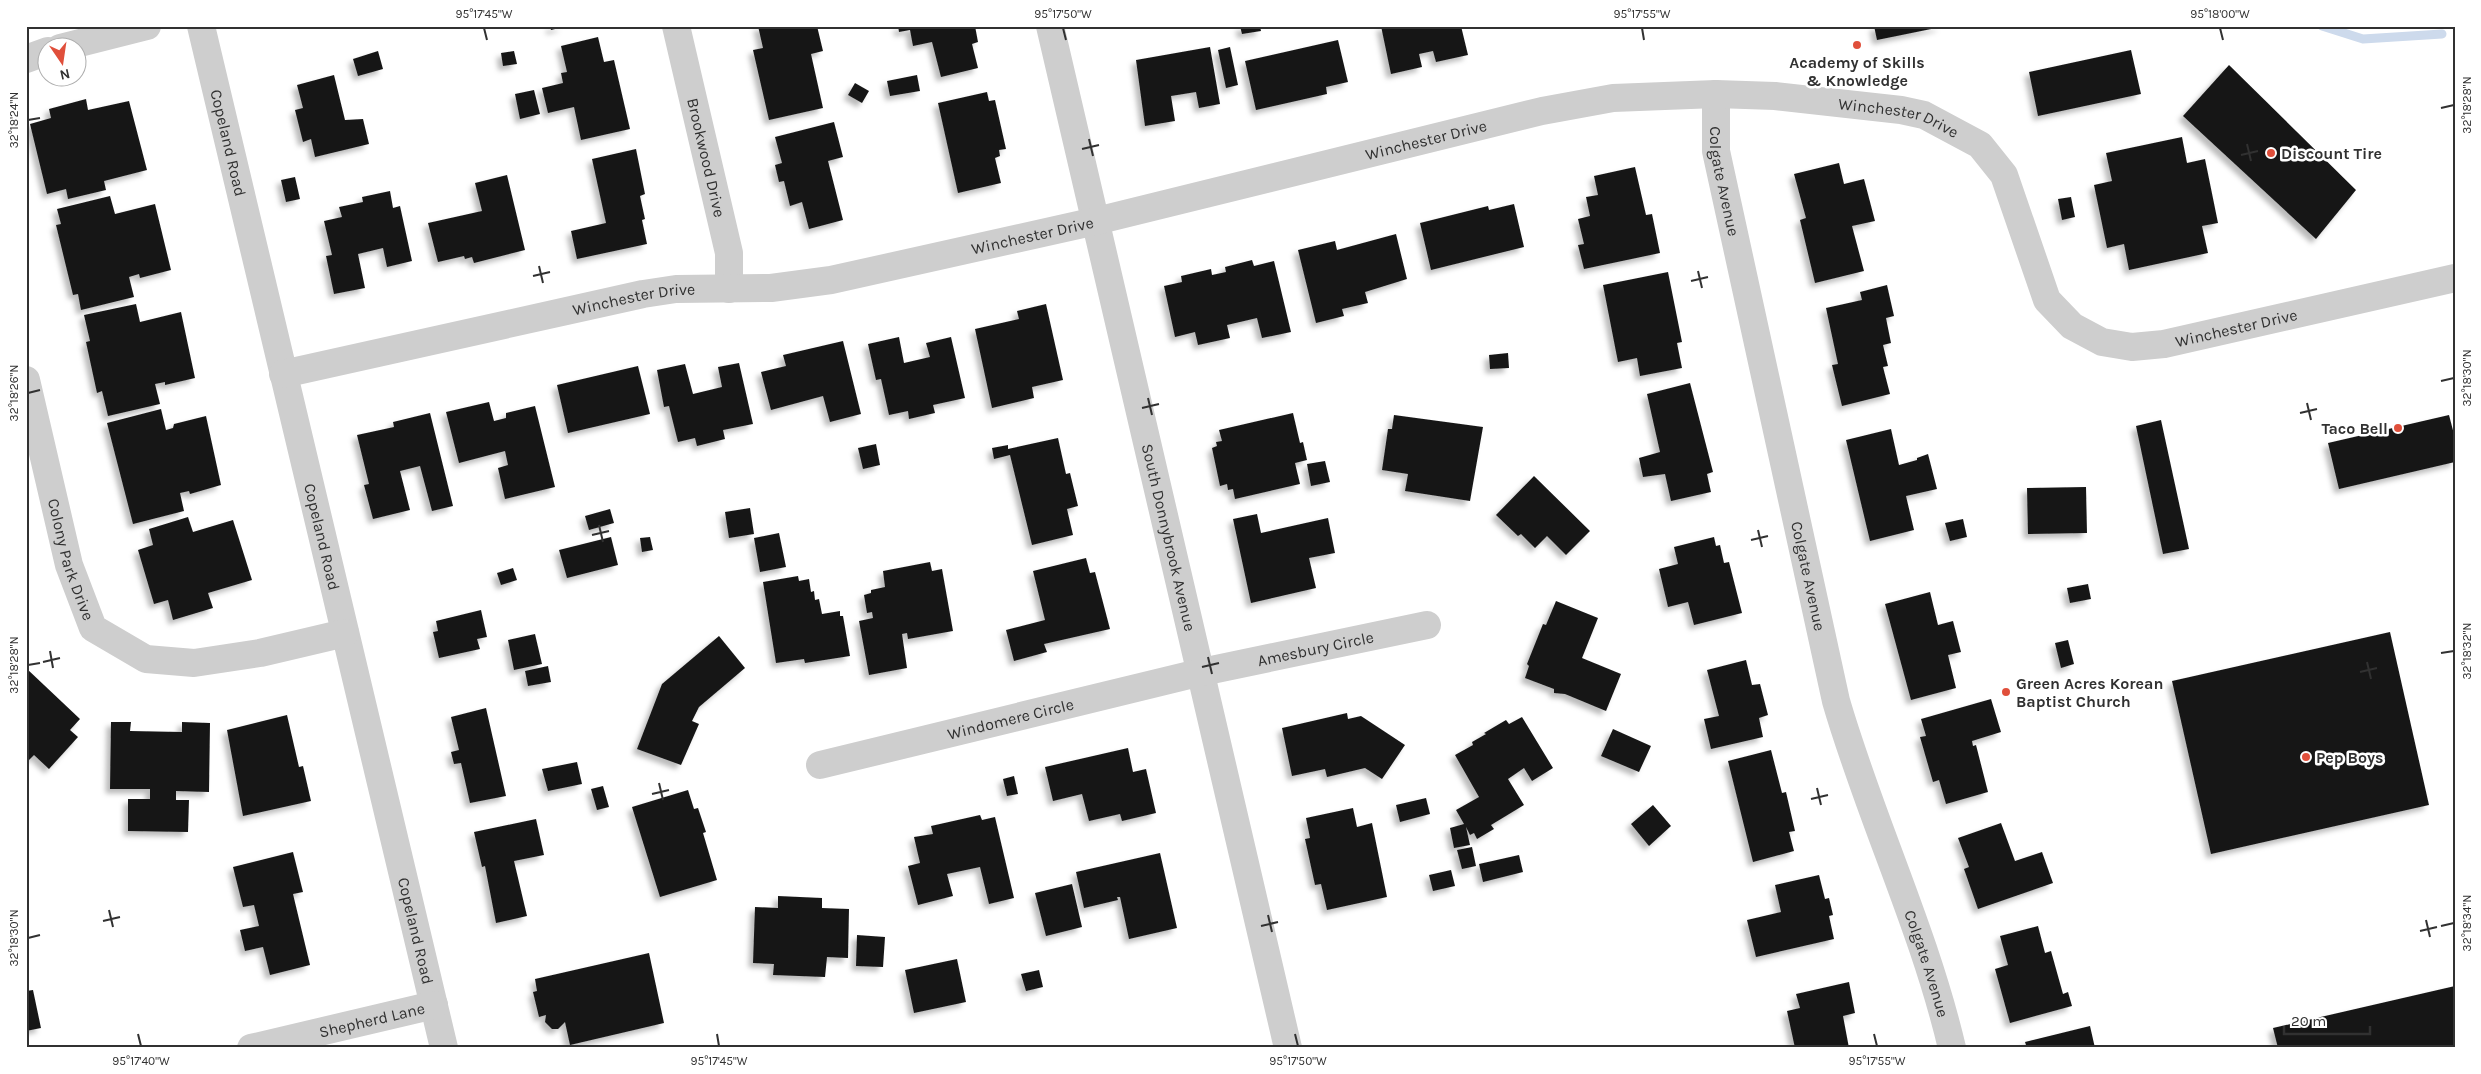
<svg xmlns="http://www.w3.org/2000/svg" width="2481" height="1074" font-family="Karla,sans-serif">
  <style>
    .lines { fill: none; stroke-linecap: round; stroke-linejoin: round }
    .stream { stroke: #cddaec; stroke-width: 9 }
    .building { fill: #181818; filter: url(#shadow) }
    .minor { stroke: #cecece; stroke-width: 28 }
    .ticks { fill: none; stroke: #313131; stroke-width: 2 }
    .poi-dot { fill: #e04f3b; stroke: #fff; stroke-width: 2 }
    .labels { text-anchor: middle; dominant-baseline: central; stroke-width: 5; stroke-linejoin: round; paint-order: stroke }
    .poi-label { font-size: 16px; font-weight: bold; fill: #313131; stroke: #fff; text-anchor: start }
    .street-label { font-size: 16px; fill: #313131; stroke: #fff }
    .neatline { fill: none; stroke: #313131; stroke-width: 2 }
    .ticks-label { font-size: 12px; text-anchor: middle; fill: #313131 }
  </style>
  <defs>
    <filter id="shadow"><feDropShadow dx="-4.5" dy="4.5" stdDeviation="2.5" flood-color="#0004"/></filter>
  </defs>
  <rect width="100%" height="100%" fill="#fff"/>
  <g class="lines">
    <path class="stream" d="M 2322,26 L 2363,39 L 2442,34"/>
  </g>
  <path class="building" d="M 550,26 L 563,26 L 563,27 L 551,30 Z
    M 758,26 L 817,26 L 823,51 L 811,54 L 823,108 L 769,120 L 753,50 L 763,48 Z
    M 898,26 L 975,26 L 978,42 L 972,44 L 978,68 L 941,77 L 932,42 L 913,46 L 910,30 L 899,32 Z
    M 1240,26 L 1260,26 L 1261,31 L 1242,34 Z
    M 1381,26 L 1461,26 L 1468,55 L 1436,62 L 1433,51 L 1419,54 L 1422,67 L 1391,74 Z
    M 1874,26 L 1941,26 L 1941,27 L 1877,40 Z
    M 598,37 L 604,62 L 614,60 L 630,129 L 581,140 L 574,107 L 548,113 L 542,88 L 563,83 L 561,73 L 567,72 L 561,46 Z
    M 1338,40 L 1348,82 L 1326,87 L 1327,94 L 1256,110 L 1245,61 Z
    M 1210,47 L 1220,104 L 1199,108 L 1196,92 L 1171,96 L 1175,121 L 1145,126 L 1136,60 Z
    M 1230,47 L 1238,85 L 1226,88 L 1218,50 Z
    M 2131,50 L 2141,94 L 2038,116 L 2029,72 Z
    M 378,51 L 383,69 L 358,76 L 353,59 Z
    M 514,51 L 517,64 L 503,66 L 501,53 Z
    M 2229,65 L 2356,190 L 2316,239 L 2183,116 Z
    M 334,75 L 345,120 L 363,119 L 369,144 L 315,157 L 311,139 L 303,142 L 295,110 L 303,108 L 297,85 Z
    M 917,75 L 920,91 L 890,96 L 887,81 Z
    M 855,83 L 869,91 L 862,103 L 848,95 Z
    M 534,90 L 540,114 L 520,119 L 515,94 Z
    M 987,92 L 989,101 L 995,100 L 1006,149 L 999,150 L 1000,156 L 995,158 L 1001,183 L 958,193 L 938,103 Z
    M 86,99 L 88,110 L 129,101 L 147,170 L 104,181 L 106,190 L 68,199 L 66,189 L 47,194 L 30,124 L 51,118 L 49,109 Z
    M 834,122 L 843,157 L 828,161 L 843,220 L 809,229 L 802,202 L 790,206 L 784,181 L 779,182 L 775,165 L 782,163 L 775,137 Z
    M 2182,137 L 2187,163 L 2205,159 L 2218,223 L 2202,226 L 2208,253 L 2129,270 L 2124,244 L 2107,248 L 2094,185 L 2112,181 L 2106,153 Z
    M 636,149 L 645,194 L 640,196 L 645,219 L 642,220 L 647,244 L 577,259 L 571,231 L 606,223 L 592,159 Z
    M 1839,163 L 1844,184 L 1864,179 L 1875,221 L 1852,226 L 1864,271 L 1815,283 L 1800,220 L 1806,218 L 1794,174 Z
    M 1635,167 L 1646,215 L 1652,214 L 1660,253 L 1584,269 L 1578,245 L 1584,244 L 1578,219 L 1590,216 L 1586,197 L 1598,195 L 1594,176 Z
    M 507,175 L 525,250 L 474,263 L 472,257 L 465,259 L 464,256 L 438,262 L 428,223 L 482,211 L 475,183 Z
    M 295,177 L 300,199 L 286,202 L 281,180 Z
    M 390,191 L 393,208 L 400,206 L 412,261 L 387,267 L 383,248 L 358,254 L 365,288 L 334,294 L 326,256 L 332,255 L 324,221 L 342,217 L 339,207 L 363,202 L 362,197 Z
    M 110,196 L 115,214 L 155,204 L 171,270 L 140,278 L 139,274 L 129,277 L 134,297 L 81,310 L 78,294 L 73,295 L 56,225 L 61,224 L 57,209 Z
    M 2071,197 L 2075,217 L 2062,220 L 2058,199 Z
    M 1514,204 L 1524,247 L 1431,270 L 1420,223 L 1488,206 L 1489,210 Z
    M 1396,234 L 1407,279 L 1365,292 L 1368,303 L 1342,309 L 1344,316 L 1316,323 L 1298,250 L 1335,241 L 1337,250 Z
    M 1252,260 L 1254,266 L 1274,261 L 1291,332 L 1262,338 L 1257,318 L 1227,325 L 1230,338 L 1198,345 L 1195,332 L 1175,337 L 1164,286 L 1182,282 L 1181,276 L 1211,269 L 1212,275 L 1226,272 L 1225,267 Z
    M 1668,272 L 1682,342 L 1677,343 L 1682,368 L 1640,376 L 1637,358 L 1618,362 L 1603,285 Z
    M 1887,285 L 1894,316 L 1886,318 L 1891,343 L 1883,345 L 1888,366 L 1883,367 L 1890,394 L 1842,406 L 1832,365 L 1838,364 L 1826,308 L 1862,300 L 1860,292 Z
    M 136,304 L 140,322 L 181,312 L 195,378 L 165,385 L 165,382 L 155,384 L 160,404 L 108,416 L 102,391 L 97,393 L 86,342 L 90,341 L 84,315 Z
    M 1046,304 L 1063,380 L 1032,387 L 1034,398 L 992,408 L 975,329 L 1019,319 L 1017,311 Z
    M 899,337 L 904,363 L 930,357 L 926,343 L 951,337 L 965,398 L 933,405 L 935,413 L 909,419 L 908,411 L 889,415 L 881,379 L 876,380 L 868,344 Z
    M 843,341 L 861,414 L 830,422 L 823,396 L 771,410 L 761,372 L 786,366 L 783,355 Z
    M 1508,353 L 1509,368 L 1490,369 L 1489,355 Z
    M 739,363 L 753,424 L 723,430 L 725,439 L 697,446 L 695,438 L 678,442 L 669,406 L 664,407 L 657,370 L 685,364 L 693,394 L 722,387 L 718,367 Z
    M 638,366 L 650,414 L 568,433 L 557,385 Z
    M 1690,383 L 1713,472 L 1707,474 L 1711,492 L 1671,501 L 1665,474 L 1643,477 L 1639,458 L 1660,452 L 1647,394 Z
    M 489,402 L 494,421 L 506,418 L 506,413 L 535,406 L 555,487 L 505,499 L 498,468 L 508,465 L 505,451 L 459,463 L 446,412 Z
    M 161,409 L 166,430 L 173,428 L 174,424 L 206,416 L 221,485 L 190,494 L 189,491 L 180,493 L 184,511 L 133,524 L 107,423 Z
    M 430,413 L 453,506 L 432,511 L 420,466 L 400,471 L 410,510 L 373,519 L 364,485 L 369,484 L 357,435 L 394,427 L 393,422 Z
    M 1293,413 L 1300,443 L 1303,442 L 1307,460 L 1295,463 L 1300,484 L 1235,499 L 1233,489 L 1228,490 L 1227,484 L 1220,486 L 1212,448 L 1217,446 L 1216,442 L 1222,441 L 1219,430 Z
    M 1394,415 L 1483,427 L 1470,501 L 1405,491 L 1408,474 L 1382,470 L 1388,429 L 1392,429 Z
    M 2449,415 L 2455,438 L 2455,462 L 2339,489 L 2328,443 Z
    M 2161,420 L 2189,549 L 2163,554 L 2136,426 Z
    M 1891,429 L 1899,465 L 1917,460 L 1917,458 L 1928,454 L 1937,489 L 1906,496 L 1914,530 L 1870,541 L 1846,440 Z
    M 1058,438 L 1066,474 L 1070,473 L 1078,506 L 1067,509 L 1073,535 L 1032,545 L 1010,455 L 994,459 L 992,448 L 1008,445 L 1008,449 Z
    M 876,444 L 880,465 L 863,469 L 858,448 Z
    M 1325,461 L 1330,482 L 1311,486 L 1307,464 Z
    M 1534,476 L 1590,531 L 1566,555 L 1547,536 L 1535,548 L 1521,534 L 1518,536 L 1496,515 Z
    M 2086,487 L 2087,533 L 2028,534 L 2027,488 Z
    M 750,508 L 754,534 L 729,538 L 725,512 Z
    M 610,509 L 614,523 L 589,530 L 585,516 Z
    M 1257,514 L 1261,533 L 1328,518 L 1335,553 L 1309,558 L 1316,588 L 1251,603 L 1233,519 Z
    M 188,517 L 193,532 L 233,520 L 252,580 L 208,593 L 213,608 L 173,620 L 168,600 L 154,604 L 138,550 L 153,545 L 149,529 Z
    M 1963,519 L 1967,537 L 1950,541 L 1945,523 Z
    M 779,533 L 786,567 L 760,572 L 754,538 Z
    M 611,537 L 618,565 L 567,578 L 559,550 Z
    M 650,537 L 653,550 L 642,552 L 640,538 Z
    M 1714,537 L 1716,546 L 1720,545 L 1724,563 L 1729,562 L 1742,613 L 1694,625 L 1688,602 L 1668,607 L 1659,569 L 1678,564 L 1674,547 Z
    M 1086,558 L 1090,573 L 1095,572 L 1110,629 L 1044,644 L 1047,652 L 1014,661 L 1006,630 L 1045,620 L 1033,571 Z
    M 930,562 L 932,571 L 942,569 L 953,631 L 908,639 L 907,633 L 902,634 L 907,668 L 869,675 L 859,621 L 873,618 L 872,612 L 867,613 L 864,595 L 871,593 L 871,590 L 885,587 L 883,571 Z
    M 513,568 L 517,580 L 501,585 L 497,573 Z
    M 798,576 L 799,581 L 809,579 L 811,592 L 814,591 L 815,600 L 819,599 L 822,614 L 840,611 L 840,616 L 843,616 L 850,656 L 805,663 L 804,659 L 776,663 L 763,582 Z
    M 2088,584 L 2091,599 L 2070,603 L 2067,588 Z
    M 1930,592 L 1938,625 L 1953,621 L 1961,652 L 1948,655 L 1956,688 L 1911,700 L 1885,604 Z
    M 1556,601 L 1598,618 L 1582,658 L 1621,674 L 1606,711 L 1565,694 L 1554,693 L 1554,689 L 1525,678 L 1529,666 L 1527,664 L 1543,624 L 1546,625 Z
    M 481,610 L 487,637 L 477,639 L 480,649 L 439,658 L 433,632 L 438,631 L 436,621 Z
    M 2390,632 L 2429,805 L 2211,854 L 2172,681 Z
    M 535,634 L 542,664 L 514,670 L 508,640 Z
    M 719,636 L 745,668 L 699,707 L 692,721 L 699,724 L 681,765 L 637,749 L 662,684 Z
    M 2068,640 L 2074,664 L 2061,668 L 2055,643 Z
    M 1746,660 L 1752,685 L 1760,684 L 1768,715 L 1759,718 L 1763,737 L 1711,749 L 1704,719 L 1719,716 L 1707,670 Z
    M 548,666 L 551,682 L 528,686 L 525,671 Z
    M 26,668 L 80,719 L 70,730 L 78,737 L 49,769 L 34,755 L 26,763 Z
    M 1991,699 L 2001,732 L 1972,741 L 1973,746 L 1976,745 L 1988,792 L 1946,804 L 1939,780 L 1933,782 L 1920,737 L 1926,736 L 1921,719 Z
    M 486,708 L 506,796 L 470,803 L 461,763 L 454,764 L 451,752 L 459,750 L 451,717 Z
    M 1347,713 L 1348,719 L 1361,716 L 1405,745 L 1382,779 L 1365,768 L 1327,777 L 1325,769 L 1292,776 L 1282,728 Z
    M 287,715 L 299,767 L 303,766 L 311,801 L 243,816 L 227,730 Z
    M 1522,717 L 1553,768 L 1532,781 L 1524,768 L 1508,779 L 1524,805 L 1491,825 L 1494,829 L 1477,839 L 1474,833 L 1470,835 L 1466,827 L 1470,845 L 1454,848 L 1450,828 L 1464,824 L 1456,810 L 1479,797 L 1455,755 L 1473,745 L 1472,742 L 1486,734 L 1484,733 L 1506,720 L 1509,724 Z
    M 111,722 L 131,722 L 130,731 L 182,732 L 182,722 L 210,723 L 209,792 L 176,791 L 176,800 L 189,800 L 188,832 L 128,831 L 128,799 L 150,799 L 150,789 L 110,789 Z
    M 1613,729 L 1651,746 L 1639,772 L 1601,756 Z
    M 1128,748 L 1133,772 L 1146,769 L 1156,813 L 1122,821 L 1120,814 L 1089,821 L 1082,794 L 1053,801 L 1045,767 Z
    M 1771,750 L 1782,793 L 1786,792 L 1795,831 L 1789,832 L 1794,851 L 1753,862 L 1728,761 Z
    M 577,762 L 582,784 L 548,791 L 542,769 Z
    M 1014,776 L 1018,794 L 1007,796 L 1003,779 Z
    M 603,786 L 609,807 L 597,810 L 591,789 Z
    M 688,790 L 694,809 L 698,808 L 706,832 L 703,833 L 717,880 L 660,897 L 632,807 Z
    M 1426,798 L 1430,814 L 1400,822 L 1396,805 Z
    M 1653,805 L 1671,826 L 1649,846 L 1631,824 Z
    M 1353,808 L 1357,827 L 1372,823 L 1387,897 L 1327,910 L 1321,884 L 1315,885 L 1305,839 L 1310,838 L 1306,818 Z
    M 980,815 L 982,820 L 995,817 L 1014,898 L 989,904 L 980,867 L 947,874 L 953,896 L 918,905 L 908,866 L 920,863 L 914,837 L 933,834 L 931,826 Z
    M 536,819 L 544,855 L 514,861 L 527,916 L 496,923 L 485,866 L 482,867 L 474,832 Z
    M 2001,823 L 2015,861 L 2042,852 L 2053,883 L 1978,909 L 1964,869 L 1969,867 L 1958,838 Z
    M 1472,847 L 1476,866 L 1462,869 L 1457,850 Z
    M 293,852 L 303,892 L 293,894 L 310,965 L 270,975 L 263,947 L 245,951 L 240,930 L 259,926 L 254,905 L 243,907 L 233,867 Z
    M 1160,853 L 1177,928 L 1129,939 L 1120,897 L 1117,897 L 1118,900 L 1084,908 L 1076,872 Z
    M 1519,855 L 1523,872 L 1483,882 L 1479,864 Z
    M 1451,870 L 1455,886 L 1433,891 L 1429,875 Z
    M 1819,875 L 1825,899 L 1829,898 L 1833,915 L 1829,916 L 1834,939 L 1756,957 L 1747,920 L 1781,912 L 1775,885 Z
    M 1072,884 L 1082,927 L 1046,936 L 1035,893 Z
    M 778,896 L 822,898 L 822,908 L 849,909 L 848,958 L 827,957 L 825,977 L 773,975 L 774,964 L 753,963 L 755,907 L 778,908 Z
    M 2038,926 L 2045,953 L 2051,951 L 2063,994 L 2068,992 L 2072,1006 L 2010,1023 L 1995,969 L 2008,965 L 2000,936 Z
    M 857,935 L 885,937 L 883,967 L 856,966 Z
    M 649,953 L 664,1023 L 570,1045 L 565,1022 L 558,1029 L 552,1029 L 545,1022 L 546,1015 L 539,1017 L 533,992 L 537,991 L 535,979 Z
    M 957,959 L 966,1002 L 914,1013 L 905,970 Z
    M 1039,970 L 1043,987 L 1026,991 L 1021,974 Z
    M 1849,982 L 1855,1013 L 1843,1016 L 1849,1048 L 1795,1048 L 1787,1011 L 1800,1008 L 1796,994 Z
    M 2455,986 L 2455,1048 L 2278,1048 L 2273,1028 Z
    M 33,990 L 41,1028 L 26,1031 L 26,991 Z
    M 2090,1026 L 2095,1048 L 2027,1048 L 2025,1042 Z"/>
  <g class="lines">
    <g class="minor">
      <path id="s1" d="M 201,26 L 444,1048"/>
      <path id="s2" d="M 676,26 L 729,253 L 729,289"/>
      <path id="s3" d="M 1050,26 L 1288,1048"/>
      <path d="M 60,48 L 147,26"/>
      <path d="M 26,59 L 48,51"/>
      <path id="s4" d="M 1716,94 L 1716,151 L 1836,701 C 1870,818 1924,929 1952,1048"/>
      <path id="s5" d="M 283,374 L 643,294 L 676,289 L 771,288 L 831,280 L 1096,221 L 1542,111 L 1613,98 L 1716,94 L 1775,96 L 1901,110 L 1924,115 L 1980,145 L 2004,175 L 2047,300 L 2072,326 L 2102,342 L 2132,347 L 2164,344 L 2455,278"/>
      <path id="s6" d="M 26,380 L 69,565 L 93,628 L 146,659 L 194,663 L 260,653 L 345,633"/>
      <path id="s7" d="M 820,765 L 1202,672 L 1427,625"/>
      <path id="s8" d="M 251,1048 L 434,1005"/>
    </g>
  </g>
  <path class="ticks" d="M 484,28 L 487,40M 1063,28 L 1066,40M 1642,28 L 1644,40M 2220,28 L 2223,40M 2441,108 L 2454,105M 28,120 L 40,118M 1089,139 L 1093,156M 2247,144 L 2251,161M 1082,149 L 1099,145M 2241,155 L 2258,151M 539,266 L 543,283M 1698,271 L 1702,288M 533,276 L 550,272M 1691,281 L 1708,277M 2441,381 L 2454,378M 28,393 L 40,390M 1148,398 L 1152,415M 2307,403 L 2311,420M 1142,408 L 1159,404M 2300,413 L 2317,409M 599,525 L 603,542M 1758,530 L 1762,547M 592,535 L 609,531M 1751,540 L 1768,536M 50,651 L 53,668M 2441,653 L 2454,651M 1208,657 L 1212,674M 43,662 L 60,658M 2367,662 L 2371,679M 28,665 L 40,663M 1202,667 L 1219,663M 2360,672 L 2377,668M 659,783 L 663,800M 1817,788 L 1821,805M 652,794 L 669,790M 1811,799 L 1828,795M 109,910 L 113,927M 1268,915 L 1272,932M 2426,920 L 2430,937M 103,921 L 120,917M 1261,926 L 1278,922M 2441,926 L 2454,923M 2420,931 L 2437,927M 28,938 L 40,935M 138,1034 L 141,1046M 717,1034 L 719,1046M 1295,1034 L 1298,1046M 1874,1034 L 1877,1046"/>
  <g class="poi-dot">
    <circle cx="1857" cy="45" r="5"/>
    <circle cx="2271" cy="153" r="5"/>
    <circle cx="2398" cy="428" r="5"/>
    <circle cx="2006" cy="692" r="5"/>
    <circle cx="2306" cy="757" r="5"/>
  </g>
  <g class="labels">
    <g class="poi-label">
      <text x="1857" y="62" text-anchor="middle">Academy of Skills<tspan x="1857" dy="18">&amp; Knowledge</tspan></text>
      <text x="2281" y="153">Discount Tire</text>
      <text x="2388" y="428" text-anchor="end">Taco Bell</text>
      <text x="2016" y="683">Green Acres Korean<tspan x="2016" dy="18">Baptist Church</tspan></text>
      <text x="2316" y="757">Pep Boys</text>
    </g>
    <g class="street-label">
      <text stroke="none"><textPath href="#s5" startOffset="1649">Winchester Drive</textPath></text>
      <text stroke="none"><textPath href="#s5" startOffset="1169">Winchester Drive</textPath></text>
      <text stroke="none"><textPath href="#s1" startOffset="120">Copeland Road</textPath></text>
      <text stroke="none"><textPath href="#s2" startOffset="135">Brookwood Drive</textPath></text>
      <text stroke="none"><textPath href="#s4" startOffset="88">Colgate Avenue</textPath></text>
      <text stroke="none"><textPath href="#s5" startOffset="764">Winchester Drive</textPath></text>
      <text stroke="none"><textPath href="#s5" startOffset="359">Winchester Drive</textPath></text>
      <text stroke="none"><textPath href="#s5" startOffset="2114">Winchester Drive</textPath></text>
      <text stroke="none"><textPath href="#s1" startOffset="525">Copeland Road</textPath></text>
      <text stroke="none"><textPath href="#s3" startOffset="525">South Donnybrook Avenue</textPath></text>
      <text stroke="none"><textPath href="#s6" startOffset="185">Colony Park Drive</textPath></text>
      <text stroke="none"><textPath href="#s4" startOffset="492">Colgate Avenue</textPath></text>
      <text stroke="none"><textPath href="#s7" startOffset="509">Amesbury Circle</textPath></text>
      <text stroke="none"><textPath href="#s7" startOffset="196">Windomere Circle</textPath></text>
      <text stroke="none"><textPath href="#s1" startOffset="930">Copeland Road</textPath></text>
      <text stroke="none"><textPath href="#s4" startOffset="898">Colgate Avenue</textPath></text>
      <text stroke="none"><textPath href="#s8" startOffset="124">Shepherd Lane</textPath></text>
    </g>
  </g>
  <rect width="2481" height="1074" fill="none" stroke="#ffffff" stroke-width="55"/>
  <g transform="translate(62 62) rotate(167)"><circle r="24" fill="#ffffff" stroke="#adadad"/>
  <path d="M0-4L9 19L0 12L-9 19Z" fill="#e04f3b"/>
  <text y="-8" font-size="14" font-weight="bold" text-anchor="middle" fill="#313131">N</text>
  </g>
  <path d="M2284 1026v8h86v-8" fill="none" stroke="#313131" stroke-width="2.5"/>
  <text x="2291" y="1026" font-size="15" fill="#313131" stroke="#ffffff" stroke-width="4" paint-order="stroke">20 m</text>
  <rect x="28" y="28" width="2426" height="1018" class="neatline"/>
  <g class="ticks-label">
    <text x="484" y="18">95°17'45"W</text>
    <text x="1063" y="18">95°17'50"W</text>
    <text x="1642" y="18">95°17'55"W</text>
    <text x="2220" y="18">95°18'00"W</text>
    <text transform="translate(2467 105) rotate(-90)" y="4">32°18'28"N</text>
    <text transform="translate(14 120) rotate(-90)" y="4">32°18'24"N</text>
    <text transform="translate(2467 378) rotate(-90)" y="4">32°18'30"N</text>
    <text transform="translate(14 393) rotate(-90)" y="4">32°18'26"N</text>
    <text transform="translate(2467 651) rotate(-90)" y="4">32°18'32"N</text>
    <text transform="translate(14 665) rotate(-90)" y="4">32°18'28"N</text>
    <text transform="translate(2467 923) rotate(-90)" y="4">32°18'34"N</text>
    <text transform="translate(14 938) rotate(-90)" y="4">32°18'30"N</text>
    <text x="141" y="1065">95°17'40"W</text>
    <text x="719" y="1065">95°17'45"W</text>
    <text x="1298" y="1065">95°17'50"W</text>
    <text x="1877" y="1065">95°17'55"W</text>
  </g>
</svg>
